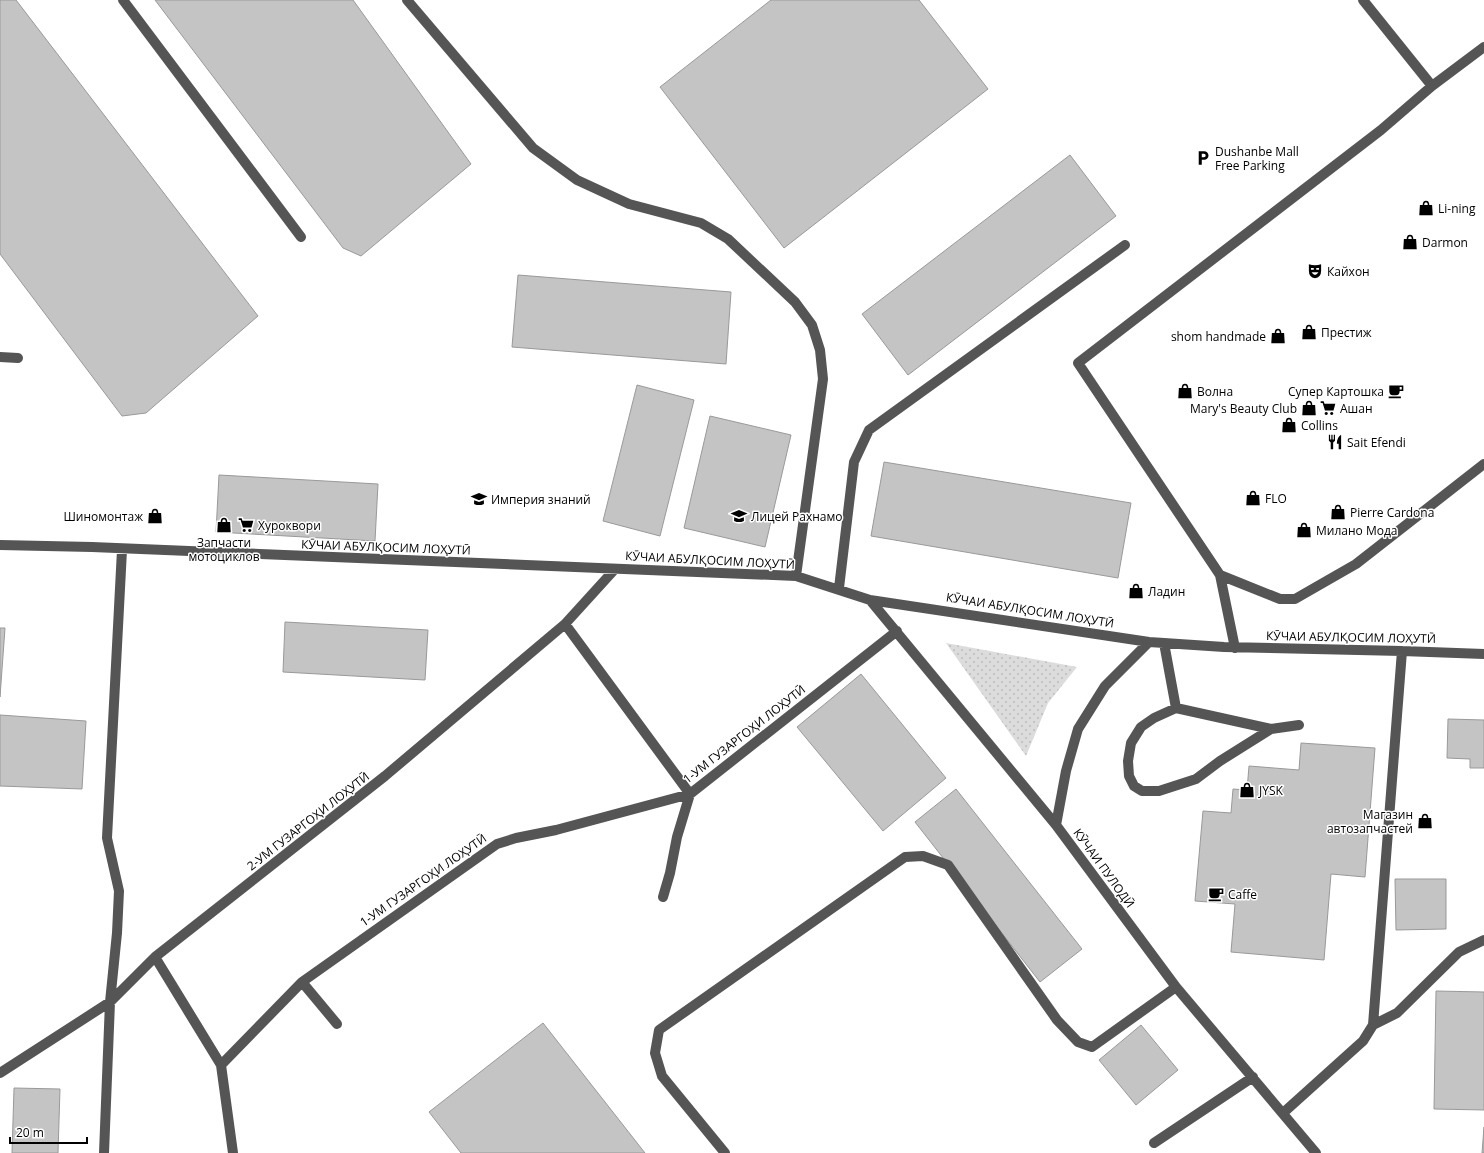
<svg xmlns="http://www.w3.org/2000/svg" width="1484" height="1153" font-family="'Open Sans',sans-serif">
  <style>
    .grass { fill: url(#grass-dots) }
    .building { fill: #c4c4c4; stroke: #999 }
    .lines { fill: none; stroke-linecap: round; stroke-linejoin: round }
    .minor { stroke: #555; stroke-width: 10 }
    .labels { text-anchor: middle; dominant-baseline: central; stroke-width: 3; stroke-linejoin: round; paint-order: stroke }
    .poi-label { font-size: 12px; fill: #000; stroke: #fff; text-anchor: start }
    .street-label { font-size: 12px; fill: #000; stroke: #fff }
  </style>
  <defs>
    <pattern id="grass-dots" width="8" height="8" patternUnits="userSpaceOnUse"><rect width="8" height="8" fill="#dcdcdc"/><path d="M2 2h.1M6 6h.1" fill="none" stroke="#bbb" stroke-width="1.8" stroke-linecap="round"/></pattern>
  </defs>
  <rect width="100%" height="100%" fill="#fff"/>
  <path class="grass" d="M 946,643 L 1077,667 L 1048,703 L 1026,756 Z"/>
  <path class="building" d="M 0,0 L 16,0 L 258,316 L 146,413 L 122,416 L 0,254 Z
    M 155,0 L 353,0 L 471,164 L 361,256 L 343,248 Z
    M 771,0 L 919,0 L 988,89 L 784,248 L 660,87 Z
    M 1070,155 L 1116,216 L 908,375 L 862,314 Z
    M 518,275 L 731,292 L 726,364 L 512,347 Z
    M 637,385 L 694,400 L 660,536 L 603,521 Z
    M 710,416 L 791,435 L 765,547 L 684,528 Z
    M 884,462 L 1131,503 L 1118,578 L 871,536 Z
    M 219,475 L 378,484 L 375,541 L 216,532 Z
    M 285,622 L 428,630 L 425,680 L 283,672 Z
    M 0,628 L 5,628 L 0,697 Z
    M 861,674 L 946,778 L 883,831 L 797,727 Z
    M 0,715 L 86,721 L 82,789 L 0,786 Z
    M 1448,719 L 1484,720 L 1484,768 L 1470,768 L 1470,759 L 1447,758 Z
    M 1301,743 L 1375,748 L 1365,877 L 1331,874 L 1324,960 L 1231,952 L 1235,904 L 1195,901 L 1203,811 L 1231,813 L 1233,789 L 1247,790 L 1249,766 L 1299,770 Z
    M 956,789 L 1082,949 L 1040,982 L 915,822 Z
    M 1395,879 L 1446,879 L 1446,929 L 1396,930 Z
    M 1436,991 L 1484,992 L 1484,1110 L 1434,1109 Z
    M 543,1023 L 645,1153 L 461,1153 L 429,1112 Z
    M 1141,1025 L 1178,1070 L 1136,1105 L 1099,1060 Z
    M 14,1088 L 60,1089 L 58,1153 L 12,1153 Z
    M 1484,1127 L 1484,1153 L 1482,1153 Z"/>
  <g class="lines">
    <path class="minor" d="M 123,0 L 301,237
      M 407,0 L 533,148 L 577,180 L 629,204 L 701,223 L 728,239 L 795,302 L 812,325 L 820,350 L 823,379 L 796,576
      M 1363,0 L 1432,86
      M 0,357 L 18,358
      M 0,545 L 92,547 L 796,576 L 870,600 L 1149,642 L 1224,647 L 1402,651 L 1484,654
      M 1220,575 L 1280,599 L 1295,599 L 1356,564 L 1484,464
      M 839,588 L 854,462 L 869,430 L 1125,245
      M 870,600 L 1056,825 L 1176,987 L 1316,1153
      M 565,624 L 690,794 L 677,837 L 670,873 L 663,897
      M 1164,643 L 1176,708
      M 1235,648 L 1220,575 L 1078,363 L 1381,130 L 1432,86 L 1484,47
      M 1271,729 L 1220,761 L 1196,779 L 1159,791 L 1142,791 L 1134,786 L 1129,776 L 1128,761 L 1131,743 L 1141,727 L 1154,718 L 1176,708 L 1271,729 L 1299,725
      M 1056,825 L 1066,771 L 1078,729 L 1105,686 L 1149,642
      M 155,957 L 221,1065 L 302,982 L 497,844 L 516,838 L 556,830 L 690,794 L 897,631
      M 302,982 L 337,1024
      M 1373,1025 L 1397,1013 L 1459,952 L 1484,940
      M 221,1065 L 233,1153
      M 0,1073 L 110,1002 L 155,957 L 385,776 L 565,624 L 615,569
      M 1283,1113 L 1363,1041 L 1373,1025 L 1402,651
      M 1154,1143 L 1253,1077
      M 104,1153 L 110,1002 L 117,933 L 119,891 L 107,838 L 122,550
      M 725,1153 L 662,1076 L 655,1053 L 659,1030 L 905,857 L 923,856 L 948,865 L 1057,1020 L 1078,1042 L 1092,1047 L 1176,987"/>
  </g>
  <defs>
    <symbol id="parking-bare" viewBox="-9 -9 18 18"><path d="M-3.5-5.5H1a3.5 3.5 0 0 1 0 7H-1V5.5H-3.5ZM-1-3.4V-.6H.8a1.4 1.4 0 0 0 0-2.8Z" fill="#000" stroke="#fff" stroke-width="2.5" paint-order="stroke"/></symbol>
    <symbol id="shop-bare" viewBox="-9 -9 18 18"><path d="M-5-2.5h2.3a2.7 3.5 0 0 1 5.4 0H5L5.5 6h-11ZM-1.5-2.5h3a1.5 2.3 0 0 0-3 0Z" fill="#000" stroke="#fff" stroke-width="2.5" paint-order="stroke"/></symbol>
    <symbol id="theatre-bare" viewBox="-9 -9 18 18"><path d="M-5-5.5Q0-4 5-5.5V0Q5 5 0 6Q-5 5-5 0ZM-3.3-2.5H-1v1.5H-3.3ZM1-2.5H3.3v1.5H1ZM-2.8 1Q0 5.5 2.8 1Z" fill="#000" stroke="#fff" stroke-width="2.5" paint-order="stroke"/></symbol>
    <symbol id="cafe-bare" viewBox="-9 -9 18 18"><path d="M-5.5-4.5H6V0H3Q3 3.5 0 3.5H-2.5Q-5.5 3.5-5.5 0ZM3-3.2v2h1.7v-2ZM-6 4.5H4V6H-6Z" fill="#000" stroke="#fff" stroke-width="2.5" paint-order="stroke"/></symbol>
    <symbol id="supermarket-bare" viewBox="-9 -9 18 18"><path d="M-6-5.5h2.5l.6 2H6L4.5 2H-2.5L-4.4-4H-6ZM-1.5 3.2a1.3 1.3 0 1 0 .1 0ZM3 3.2a1.3 1.3 0 1 0 .1 0Z" fill="#000" stroke="#fff" stroke-width="2.5" paint-order="stroke"/></symbol>
    <symbol id="restaurant-bare" viewBox="-9 -9 18 18"><path d="M-5-6h1v4h1v-4h1v4h1v-4h1v5L-1.5 .5V6h-2V.5L-5-1ZM5-6V6H3V1.5H1.5Q1.5-4 5-6Z" fill="#000" stroke="#fff" stroke-width="2.5" paint-order="stroke"/></symbol>
    <symbol id="school-bare" viewBox="-9 -9 18 18"><path d="M0-5L7-2L0 1L-7-2ZM-4 1L0 2.5L4 1V4Q0 6-4 4Z" fill="#000" stroke="#fff" stroke-width="2.5" paint-order="stroke"/></symbol>
  </defs>
  <g fill-rule="evenodd">
    <use href="#parking-bare" x="1192" y="147" width="22" height="22"/>
    <use href="#shop-bare" x="1415" y="197" width="22" height="22"/>
    <use href="#shop-bare" x="1399" y="231" width="22" height="22"/>
    <use href="#theatre-bare" x="1304" y="260" width="22" height="22"/>
    <use href="#shop-bare" x="1298" y="321" width="22" height="22"/>
    <use href="#shop-bare" x="1267" y="325" width="22" height="22"/>
    <use href="#shop-bare" x="1174" y="380" width="22" height="22"/>
    <use href="#cafe-bare" x="1385" y="380" width="22" height="22"/>
    <use href="#shop-bare" x="1298" y="397" width="22" height="22"/>
    <use href="#supermarket-bare" x="1317" y="397" width="22" height="22"/>
    <use href="#shop-bare" x="1278" y="414" width="22" height="22"/>
    <use href="#restaurant-bare" x="1324" y="431" width="22" height="22"/>
    <use href="#shop-bare" x="1242" y="487" width="22" height="22"/>
    <use href="#school-bare" x="468" y="488" width="22" height="22"/>
    <use href="#shop-bare" x="1327" y="501" width="22" height="22"/>
    <use href="#shop-bare" x="144" y="505" width="22" height="22"/>
    <use href="#school-bare" x="728" y="505" width="22" height="22"/>
    <use href="#shop-bare" x="213" y="514" width="22" height="22"/>
    <use href="#supermarket-bare" x="235" y="514" width="22" height="22"/>
    <use href="#shop-bare" x="1293" y="519" width="22" height="22"/>
    <use href="#shop-bare" x="1125" y="580" width="22" height="22"/>
    <use href="#shop-bare" x="1236" y="779" width="22" height="22"/>
    <use href="#shop-bare" x="1414" y="810" width="22" height="22"/>
    <use href="#cafe-bare" x="1205" y="883" width="22" height="22"/>
  </g>
  <g class="labels">
    <g class="poi-label">
      <text x="1215" y="151">Dushanbe Mall<tspan x="1215" dy="14">Free Parking</tspan></text>
      <text x="1438" y="208">Li-ning</text>
      <text x="1422" y="242">Darmon</text>
      <text x="1327" y="271">Кайхон</text>
      <text x="1321" y="332">Престиж</text>
      <text x="1266" y="336" text-anchor="end">shom handmade</text>
      <text x="1197" y="391">Волна</text>
      <text x="1384" y="391" text-anchor="end">Супер Картошка</text>
      <text x="1297" y="408" text-anchor="end">Mary's Beauty Club</text>
      <text x="1340" y="408">Ашан</text>
      <text x="1301" y="425">Collins</text>
      <text x="1347" y="442">Sait Efendi</text>
      <text x="1265" y="498">FLO</text>
      <text x="491" y="499">Империя знаний</text>
      <text x="1350" y="512">Pierre Cardona</text>
      <text x="143" y="516" text-anchor="end">Шиномонтаж</text>
      <text x="751" y="516">Лицей Рахнамо</text>
      <text x="258" y="525">Хуроквори</text>
      <text x="1316" y="530">Милано Мода</text>
      <text x="224" y="542" text-anchor="middle">Запчасти<tspan x="224" dy="14">мотоциклов</tspan></text>
      <text x="1148" y="591">Ладин</text>
      <text x="1259" y="790">JYSK</text>
      <text x="1413" y="814" text-anchor="end">Магазин<tspan x="1413" dy="14">автозапчастей</tspan></text>
      <text x="1228" y="894">Caffe</text>
    </g>
    <g class="street-label">
      <text transform="translate(386 547) rotate(2)">КӮЧАИ АБУЛҚОСИМ ЛОҲУТӢ</text>
      <text transform="translate(710 560) rotate(3)">КӮЧАИ АБУЛҚОСИМ ЛОҲУТӢ</text>
      <text transform="translate(1030 610) rotate(9)">КӮЧАИ АБУЛҚОСИМ ЛОҲУТӢ</text>
      <text transform="translate(1351 637) rotate(1)">КӮЧАИ АБУЛҚОСИМ ЛОҲУТӢ</text>
      <text transform="translate(744 734) rotate(-38)">1-УМ ГУЗАРГОҲИ ЛОҲУТӢ</text>
      <text transform="translate(308 821) rotate(-38)">2-УМ ГУЗАРГОҲИ ЛОҲУТӢ</text>
      <text transform="translate(1104 868) rotate(54)">КӮЧАИ ПУЛОДӢ</text>
      <text transform="translate(423 880) rotate(-35)">1-УМ ГУЗАРГОҲИ ЛОҲУТӢ</text>
    </g>
  </g>
  <path d="M10 1137v6h77v-6" fill="none" stroke="#000000" stroke-width="2"/>
  <text x="16" y="1137" font-size="12" fill="#000000" stroke="#ffffff" stroke-width="3" paint-order="stroke">20 m</text>
</svg>
